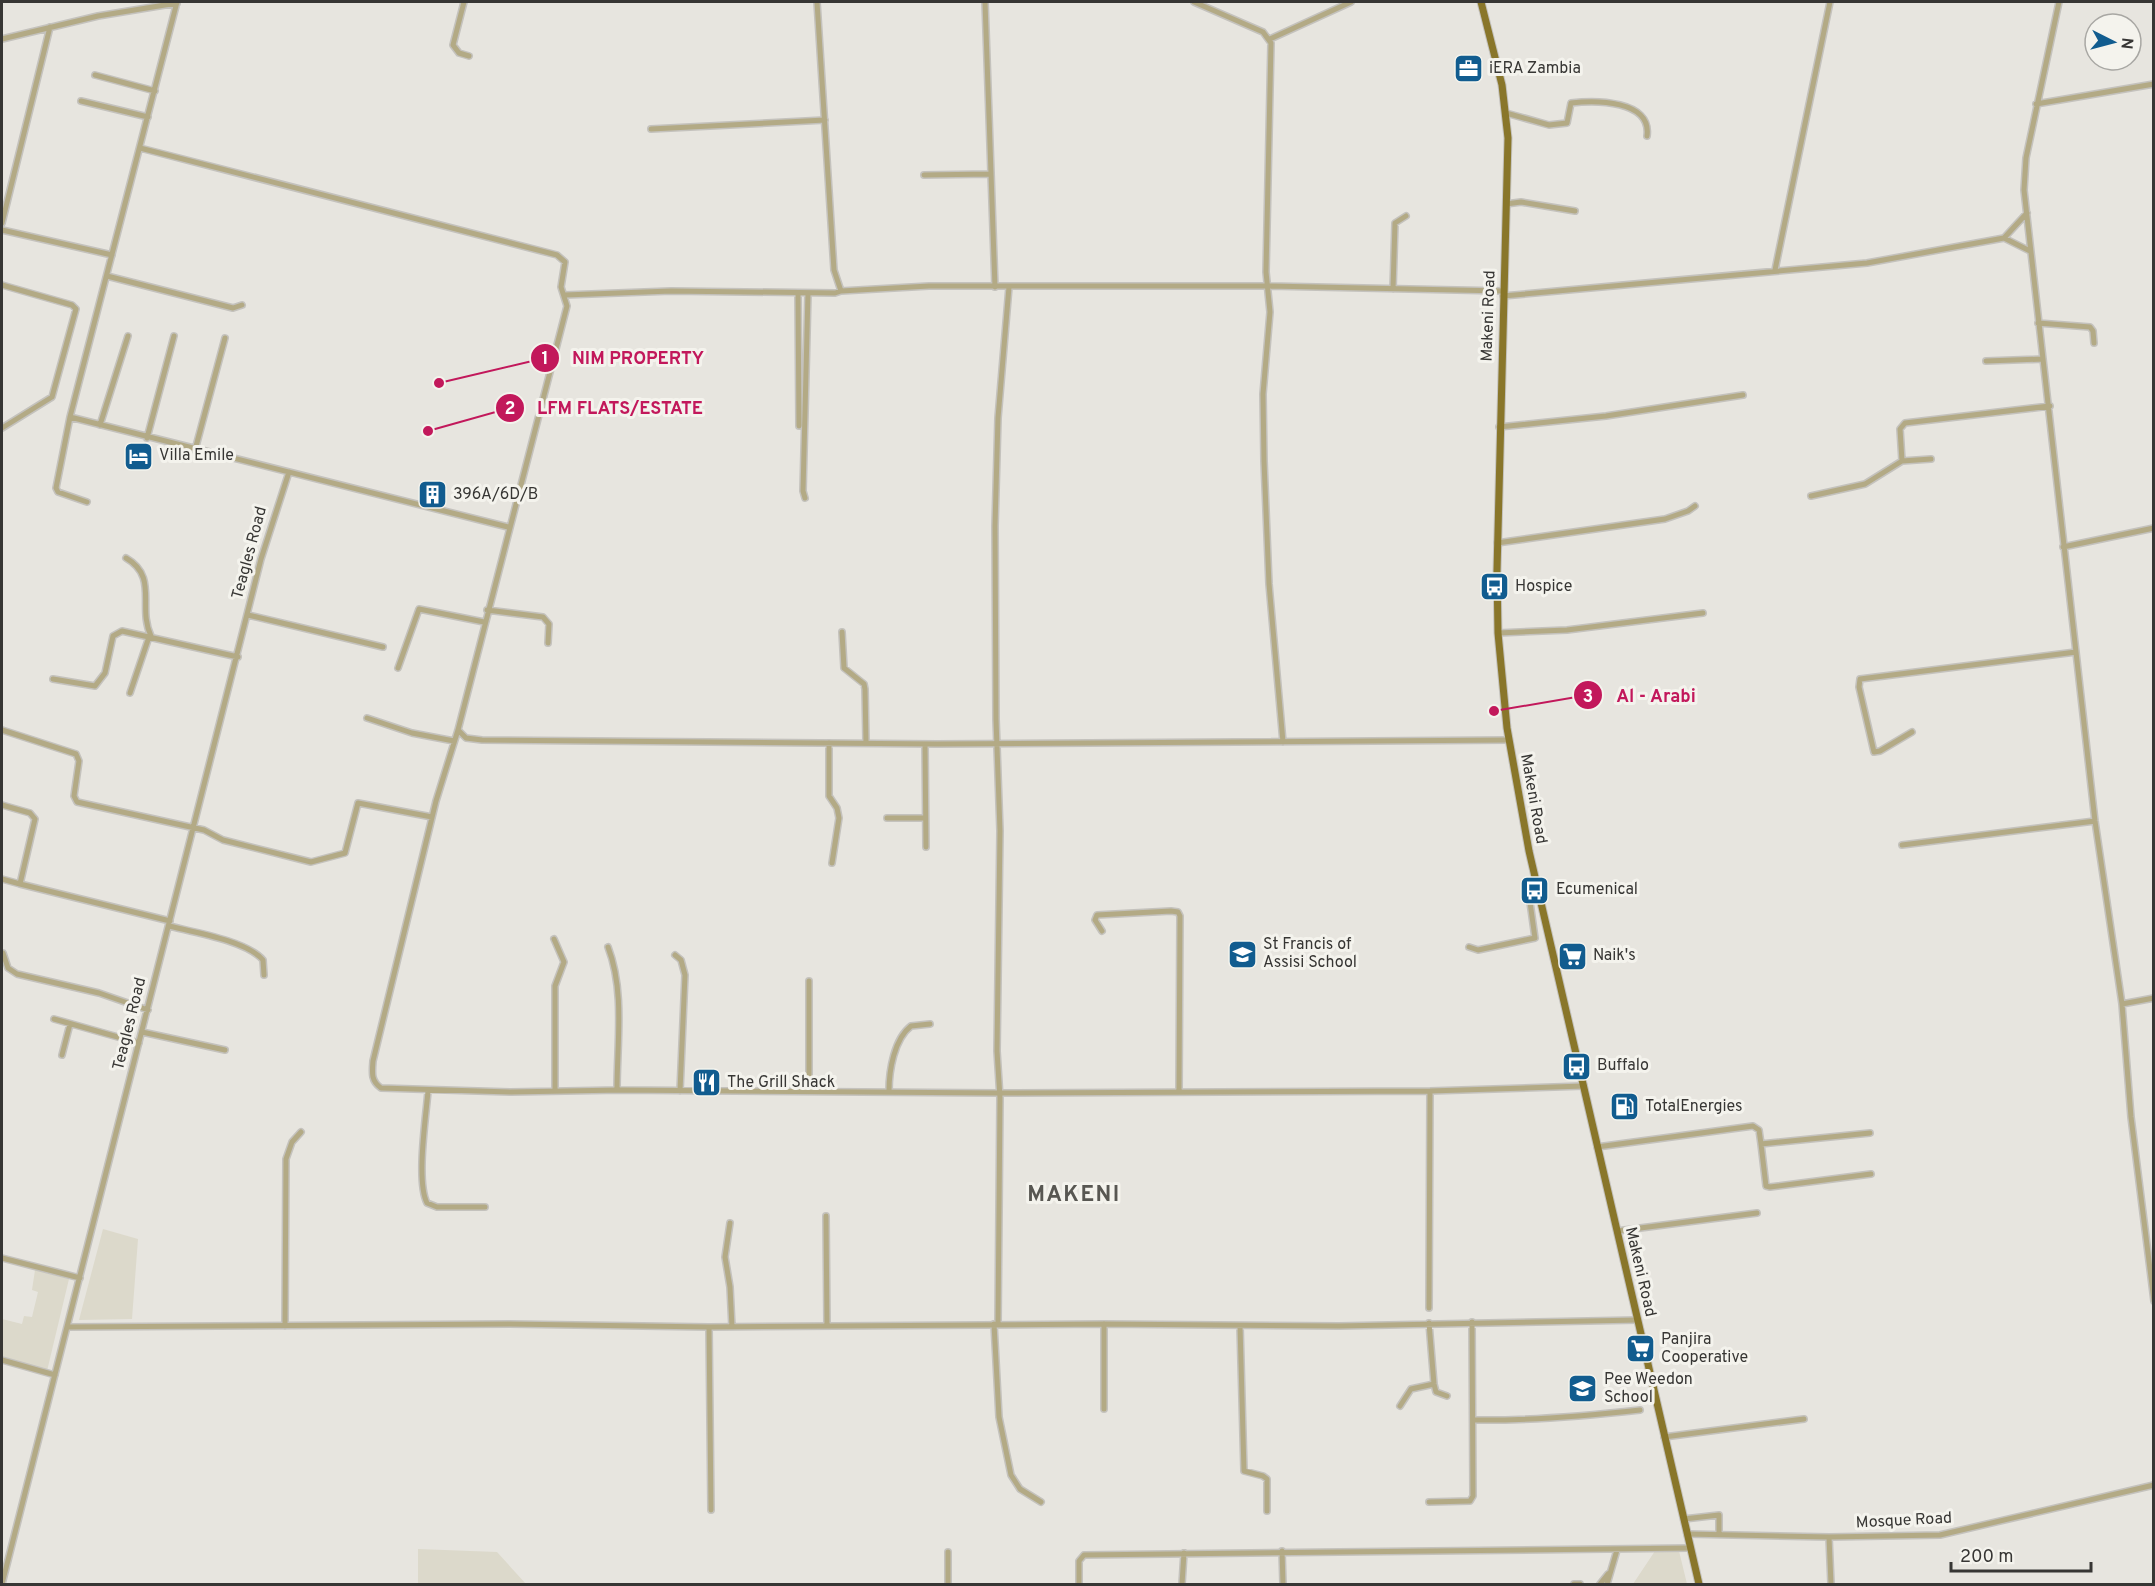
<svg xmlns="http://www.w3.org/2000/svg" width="2155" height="1586" font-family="Overpass,sans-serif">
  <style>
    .built { fill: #dcd9cb }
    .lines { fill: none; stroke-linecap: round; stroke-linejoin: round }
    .minor-casing { stroke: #c4c2bd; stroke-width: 8 }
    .major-casing { stroke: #c4c2bd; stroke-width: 9 }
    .minor { stroke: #b3aa85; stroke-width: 5 }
    .major { stroke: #89762a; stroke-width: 7 }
    .labels { text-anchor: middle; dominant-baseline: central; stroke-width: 6; stroke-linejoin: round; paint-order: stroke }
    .poi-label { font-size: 16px; fill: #373634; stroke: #f4f3ed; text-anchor: start }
    .street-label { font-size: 16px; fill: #373634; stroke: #f4f3ed }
    .district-label { font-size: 22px; font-weight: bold; letter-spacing: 1.5px; fill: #585752; stroke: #f4f3ed }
    .leader { fill: none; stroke: #c2185b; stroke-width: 2 }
    .callout-dot { fill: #c2185b; stroke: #f4f3ed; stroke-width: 2 }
    .mark-label { font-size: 18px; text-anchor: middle; font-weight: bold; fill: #fff }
    .callout-label { font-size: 18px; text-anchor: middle; font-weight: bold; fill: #c2185b; stroke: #f4f3ed; stroke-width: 6; stroke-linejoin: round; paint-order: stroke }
  </style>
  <rect width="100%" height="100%" fill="#e7e5df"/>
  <path class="built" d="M 103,1229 L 138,1239 L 132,1319 L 79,1320 Z
    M 35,1270 L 69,1279 L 47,1371 L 2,1356 L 2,1319 L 22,1324 L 24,1316 L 32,1317 L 38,1292 L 32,1290 Z
    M 418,1549 L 497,1552 L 526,1584 L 418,1584 Z
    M 1655,1551 L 1679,1551 L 1687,1584 L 1633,1584 Z"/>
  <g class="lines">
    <defs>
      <path id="minor" d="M 177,2 L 70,417 L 508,527
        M 464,2 L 453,45 L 459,53 L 469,56
        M 817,2 L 834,270 L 841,291 L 929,286 L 1267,286 L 1503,291
        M 985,2 L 995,287
        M 1194,2 L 1263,32 L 1271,43 L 1266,272 L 1270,312 L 1263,394 L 1264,461 L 1269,584 L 1283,742
        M 2059,2 L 2026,158 L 2024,190 L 2095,821 L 2122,1004 L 2131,1117 L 2154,1301
        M 2,39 L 98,16 L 177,3
        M 1270,39 L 1351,2
        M 95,75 L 155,91
        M 81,101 L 148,117
        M 2036,104 L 2154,84
        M 1506,113 L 1549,125 L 1567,123 L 1571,103 C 1595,100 1652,100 1647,136
        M 651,129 L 825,120
        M 140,148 L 557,255 L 565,262 L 561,287 L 567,306 L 458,730 L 436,801 L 373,1061 C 372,1073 371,1081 381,1088 L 511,1092 L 620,1090 L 998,1093 L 1430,1091 L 1584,1086
        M 924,175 L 990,174
        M 1506,204 L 1521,202 L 1575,211
        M 2,223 L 50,27
        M 2,230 L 112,255
        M 2004,238 L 2027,213
        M 1775,270 L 1830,2
        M 107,276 L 233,308 L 242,305
        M 2,285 L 72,305 L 76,309 L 52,397 L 2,428
        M 1393,289 L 1395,223 L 1406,216
        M 798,293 L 799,426
        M 565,295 L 671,291 L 835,293 L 841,291
        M 1503,296 L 1867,263 L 2004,238 L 2030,251
        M 2038,323 L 2090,327 L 2093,331 L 2094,343
        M 1986,361 L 2043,359
        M 70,417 L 56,488 L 58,492 L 87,502
        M 100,425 L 128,336
        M 1499,427 L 1606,416 L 1743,395
        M 147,438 L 174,336
        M 195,450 L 225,338
        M 1902,461 L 1900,429 L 1905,423 L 2050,406
        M 1811,496 L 1865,484 L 1902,461 L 1931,459
        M 805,498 L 803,491 L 808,293
        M 1497,543 L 1665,519 L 1688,511 L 1695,506
        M 2063,547 L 2154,528
        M 126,558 C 159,577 137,607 151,636
        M 487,610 L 543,617 L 549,624 L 548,643
        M 248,615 L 383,647
        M 842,632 L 844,668 L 864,684 L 865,689 L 866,742
        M 1498,633 L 1567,630 L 1703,613
        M 398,668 L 419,609 L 484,622
        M 53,679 L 95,686 L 105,673 L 113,636 L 122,631 L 238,657
        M 130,693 L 149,637
        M 367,718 L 412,733 L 454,741
        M 2,730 L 76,754 L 79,761 L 74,796 L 77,802 L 204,830 L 223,840 L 311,862 L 345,853 L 358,803 L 432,817
        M 458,730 L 466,738 L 482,740 L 937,744 L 1509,740
        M 1912,732 L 1880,751 L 1874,752 L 1859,687 L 1860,679 L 2076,652
        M 829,743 L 829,796 L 837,808 L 839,818 L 832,863
        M 925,744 L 926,847
        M 2,805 L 30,813 L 35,819 L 20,884 L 170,921
        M 887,818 L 925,818
        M 1902,845 L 2095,821
        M 2,879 L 20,884
        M 169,926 C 193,932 247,941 263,960 L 264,975
        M 1102,931 L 1095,920 L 1097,915 L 1171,911 L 1178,912 L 1180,916 L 1179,1091
        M 554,939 L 564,962 L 555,986 L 555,1091
        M 608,947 C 625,991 617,1043 617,1090
        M 1469,947 L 1478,950 L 1535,938 L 1529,895 L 1538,893
        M 3,953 L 8,968 L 17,974 L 99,993 L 148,1010
        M 675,955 L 681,960 L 685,975 L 680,1091
        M 809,981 L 809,1091
        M 2122,1004 L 2154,998
        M 54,1019 L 139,1043
        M 142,1032 L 225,1050
        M 62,1055 L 70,1024
        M 428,1091 C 426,1117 416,1181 427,1203 L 437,1207 L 485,1207
        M 889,1091 C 889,1071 894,1039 911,1026 L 930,1024
        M 1761,1144 L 1766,1186 L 1770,1187 L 1871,1174
        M 1597,1147 L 1753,1126 L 1759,1130 L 1761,1144 L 1870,1133
        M 826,1216 L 827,1325
        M 730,1223 L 725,1257 L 730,1287 L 732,1327
        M 1617,1231 L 1757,1213
        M 2,1258 L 80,1278
        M 1429,1308 L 1430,1091
        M 1429,1323 L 1434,1384 L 1436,1392 L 1447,1396
        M 994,1324 L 999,1417 L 1011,1475 L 1020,1489 L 1041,1502
        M 998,1324 L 1000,1098 L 997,1051 L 1000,831 L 996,719 L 995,526 L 998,418 L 1009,287
        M 1104,1324 L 1104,1409
        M 285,1326 L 286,1159 L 292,1142 L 301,1132
        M 1240,1326 L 1244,1471 L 1263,1476 L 1267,1479 L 1267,1511
        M 67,1327 L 509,1324 L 709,1327 L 1104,1324 L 1339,1326 L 1638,1320
        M 709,1327 L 711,1510
        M 2,1360 L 55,1375
        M 1400,1406 L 1411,1389 L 1434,1384
        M 1473,1420 C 1529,1421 1585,1416 1640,1410
        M 1664,1437 L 1804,1419
        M 1429,1502 L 1470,1501 L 1473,1496 L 1472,1322
        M 1684,1519 L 1719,1515 L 1719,1534
        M 1687,1534 L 1829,1537 L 1940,1535 L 2154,1485
        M 1829,1537 L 1831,1584
        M 1282,1551 L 1283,1584
        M 948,1552 L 948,1584
        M 2,1584 L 261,559 L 289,472
        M 1079,1584 L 1079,1561 L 1084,1555 L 1690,1548
        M 1182,1584 L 1184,1553
        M 1574,1584 L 1580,1584
        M 1600,1584 L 1608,1574
        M 1607,1584 L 1617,1550"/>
      <path id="major" d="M 1481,2 L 1502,85 L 1508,138 L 1497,571 L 1498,633 L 1507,728 L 1529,851 L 1699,1584"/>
    </defs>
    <use href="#minor" class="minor-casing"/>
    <use href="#major" class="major-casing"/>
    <use href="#minor" class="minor"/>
    <use href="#major" class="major"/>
  </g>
  <defs>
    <symbol id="office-square" viewBox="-11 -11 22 22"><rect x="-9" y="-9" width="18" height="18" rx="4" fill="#115c8f" stroke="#f4f3ed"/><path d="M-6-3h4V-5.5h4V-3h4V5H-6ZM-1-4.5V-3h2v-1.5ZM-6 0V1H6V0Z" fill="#fff"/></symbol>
    <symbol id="hotel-square" viewBox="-11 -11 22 22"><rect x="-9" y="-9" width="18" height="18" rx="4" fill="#115c8f" stroke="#f4f3ed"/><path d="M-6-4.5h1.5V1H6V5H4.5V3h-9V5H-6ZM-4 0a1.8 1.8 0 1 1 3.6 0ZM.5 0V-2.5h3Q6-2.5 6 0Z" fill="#fff"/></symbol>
    <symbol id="building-square" viewBox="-11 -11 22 22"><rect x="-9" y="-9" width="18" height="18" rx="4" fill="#115c8f" stroke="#f4f3ed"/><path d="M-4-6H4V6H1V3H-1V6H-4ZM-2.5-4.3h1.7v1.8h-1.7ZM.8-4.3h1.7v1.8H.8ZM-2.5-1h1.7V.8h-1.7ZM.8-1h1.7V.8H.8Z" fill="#fff"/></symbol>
    <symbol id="bus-square" viewBox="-11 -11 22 22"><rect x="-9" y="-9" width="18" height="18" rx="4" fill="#115c8f" stroke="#f4f3ed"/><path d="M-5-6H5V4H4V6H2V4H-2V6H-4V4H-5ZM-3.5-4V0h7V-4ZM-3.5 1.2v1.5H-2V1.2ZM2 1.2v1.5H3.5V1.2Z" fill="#fff"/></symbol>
    <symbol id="school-square" viewBox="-11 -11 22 22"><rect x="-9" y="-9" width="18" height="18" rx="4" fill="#115c8f" stroke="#f4f3ed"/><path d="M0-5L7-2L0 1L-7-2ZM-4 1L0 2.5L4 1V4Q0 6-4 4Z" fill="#fff"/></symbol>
    <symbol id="supermarket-square" viewBox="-11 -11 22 22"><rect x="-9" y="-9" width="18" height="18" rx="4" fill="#115c8f" stroke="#f4f3ed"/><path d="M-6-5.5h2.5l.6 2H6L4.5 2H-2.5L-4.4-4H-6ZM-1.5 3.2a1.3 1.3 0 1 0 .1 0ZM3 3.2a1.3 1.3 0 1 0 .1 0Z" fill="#fff"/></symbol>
    <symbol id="restaurant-square" viewBox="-11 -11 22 22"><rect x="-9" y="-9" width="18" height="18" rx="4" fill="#115c8f" stroke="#f4f3ed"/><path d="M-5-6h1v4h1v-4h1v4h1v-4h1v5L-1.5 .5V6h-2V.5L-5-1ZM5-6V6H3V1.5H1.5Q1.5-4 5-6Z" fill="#fff"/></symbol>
    <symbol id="fuel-square" viewBox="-11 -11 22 22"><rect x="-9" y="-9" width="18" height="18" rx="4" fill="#115c8f" stroke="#f4f3ed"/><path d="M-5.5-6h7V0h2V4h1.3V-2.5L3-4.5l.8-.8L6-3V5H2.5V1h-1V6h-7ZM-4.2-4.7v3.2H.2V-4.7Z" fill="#fff"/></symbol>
  </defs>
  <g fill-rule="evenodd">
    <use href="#office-square" x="1452" y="52" width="33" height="33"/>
    <use href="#hotel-square" x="122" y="440" width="33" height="33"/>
    <use href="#building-square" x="416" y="478" width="33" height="33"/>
    <use href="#bus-square" x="1478" y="570" width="33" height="33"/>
    <use href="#bus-square" x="1518" y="874" width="33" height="33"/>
    <use href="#school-square" x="1226" y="938" width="33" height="33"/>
    <use href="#supermarket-square" x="1556" y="940" width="33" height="33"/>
    <use href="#bus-square" x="1560" y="1050" width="33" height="33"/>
    <use href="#restaurant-square" x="690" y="1066" width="33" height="33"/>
    <use href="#fuel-square" x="1608" y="1090" width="33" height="33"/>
    <use href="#supermarket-square" x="1624" y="1332" width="33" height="33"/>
    <use href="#school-square" x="1566" y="1372" width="33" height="33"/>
  </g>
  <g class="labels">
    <g class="poi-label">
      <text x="1489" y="69">iERA Zambia</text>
      <text x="159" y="456">Villa Emile</text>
      <text x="453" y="495">396A/6D/B</text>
      <text x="1515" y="587">Hospice</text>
      <text x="1556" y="890">Ecumenical</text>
      <text x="1263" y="945">St Francis of<tspan x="1263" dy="18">Assisi School</tspan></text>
      <text x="1593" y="956">Naik's</text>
      <text x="1597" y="1066">Buffalo</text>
      <text x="727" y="1083">The Grill Shack</text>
      <text x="1645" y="1107">TotalEnergies</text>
      <text x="1661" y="1340">Panjira<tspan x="1661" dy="18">Cooperative</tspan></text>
      <text x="1604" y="1380">Pee Weedon<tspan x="1604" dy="18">School</tspan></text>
    </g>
    <g class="street-label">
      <text transform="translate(1489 316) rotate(-88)">Makeni Road</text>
      <text transform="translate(250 553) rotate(-75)">Teagles Road</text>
      <text transform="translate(1533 799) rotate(80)">Makeni Road</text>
      <text transform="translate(130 1024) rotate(-76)">Teagles Road</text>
      <text transform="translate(1640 1272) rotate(77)">Makeni Road</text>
      <text transform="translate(1904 1521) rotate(-3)">Mosque Road</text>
    </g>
    <g class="district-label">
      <text x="1074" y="1195">MAKENI</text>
    </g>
  </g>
  <path class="leader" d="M439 383L545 358M428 431L510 408M1494 711L1588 695"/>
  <g class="callout-dot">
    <circle cx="439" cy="383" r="6"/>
    <circle cx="428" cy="431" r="6"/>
    <circle cx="1494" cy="711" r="6"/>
    <circle cx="545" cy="358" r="15"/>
    <circle cx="510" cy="408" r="15"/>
    <circle cx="1588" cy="695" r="15"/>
  </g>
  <g class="mark-label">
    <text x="545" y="364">1</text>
    <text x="510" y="414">2</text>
    <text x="1588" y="702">3</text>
  </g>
  <g class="callout-label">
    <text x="638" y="364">NIM PROPERTY</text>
    <text x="620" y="414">LFM FLATS/ESTATE</text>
    <text x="1656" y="702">Al - Arabi</text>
  </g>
  <rect width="2155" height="1586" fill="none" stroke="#373634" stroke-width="6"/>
  <g transform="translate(2113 42) rotate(96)"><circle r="28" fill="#f4f3ed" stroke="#a8a7a3" stroke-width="1.5"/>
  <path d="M0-4.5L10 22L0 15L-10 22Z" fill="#115c8f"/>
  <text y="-9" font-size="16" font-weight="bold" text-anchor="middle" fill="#373634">N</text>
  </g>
  <path d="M1951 1562v9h140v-9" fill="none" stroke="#373634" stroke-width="3"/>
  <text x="1960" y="1562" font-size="18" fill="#373634" stroke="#f4f3ed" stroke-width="4.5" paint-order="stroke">200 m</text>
</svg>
